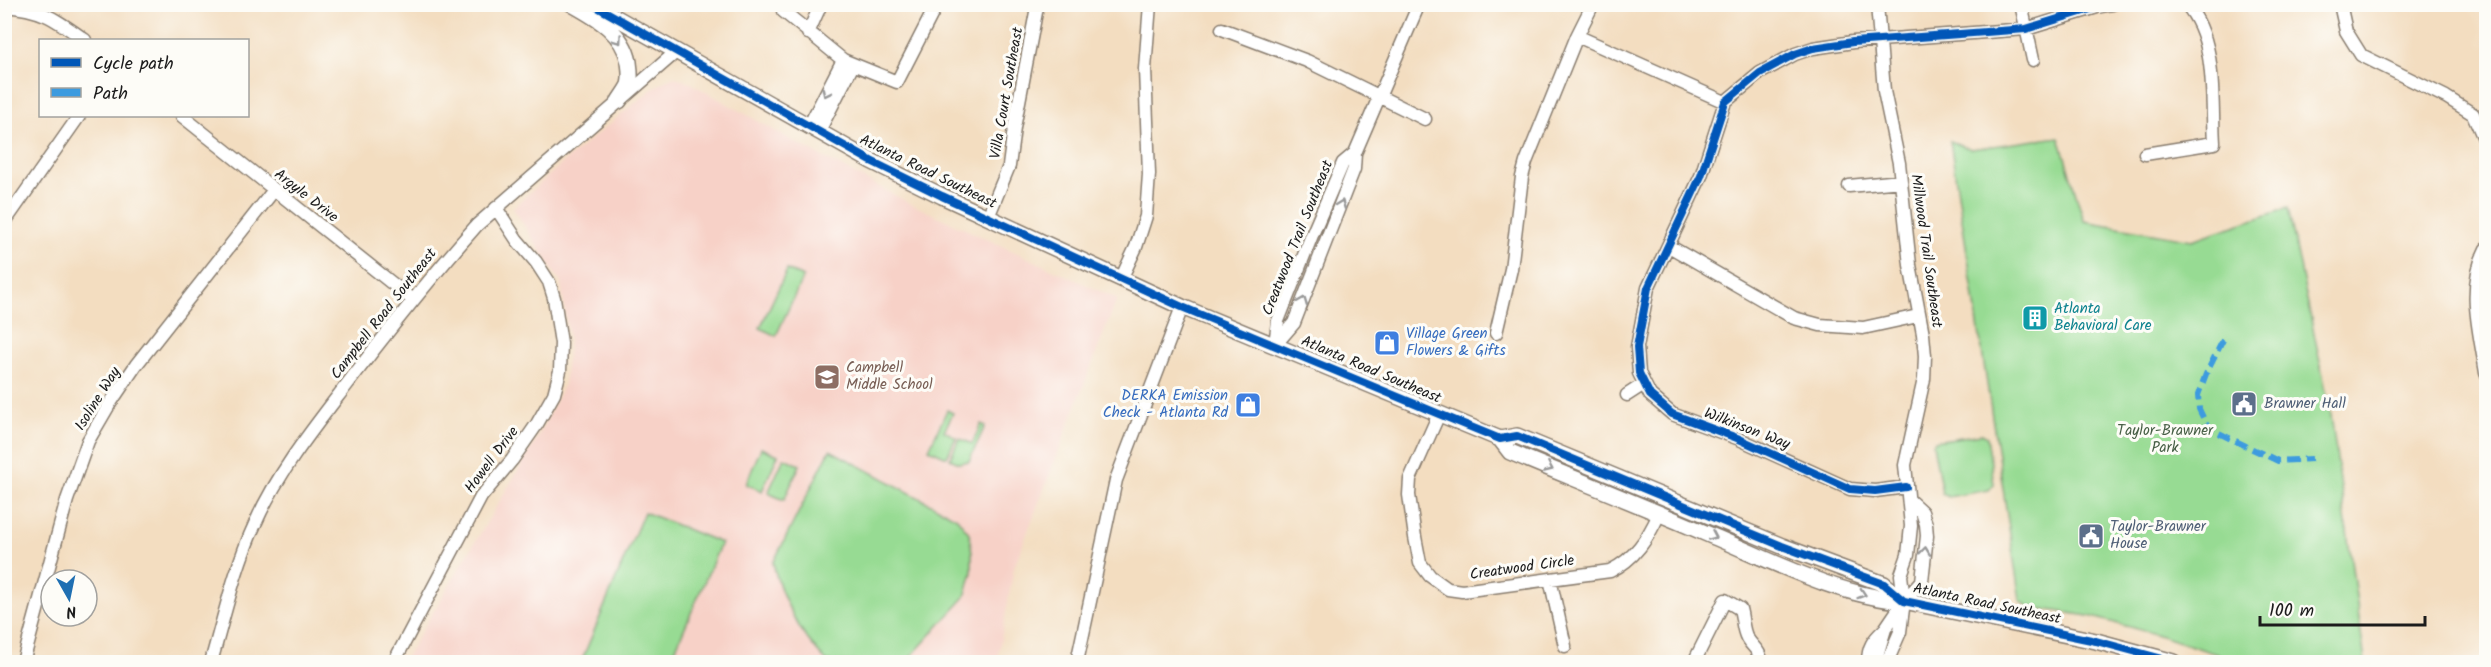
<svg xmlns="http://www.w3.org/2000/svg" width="2491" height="667" font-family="Kalam,sans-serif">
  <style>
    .built { fill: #f7d1c7 }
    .green { fill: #97db93; stroke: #5a7c58; stroke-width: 1.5 }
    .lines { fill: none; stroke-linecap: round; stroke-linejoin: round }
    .minor-casing { stroke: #887c6e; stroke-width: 15 }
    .major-casing { stroke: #887c6e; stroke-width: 18 }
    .minor { stroke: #fff; stroke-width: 12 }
    .major { stroke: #fff; stroke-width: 15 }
    .quiet { stroke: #3c9bdf; stroke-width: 6; stroke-dasharray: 12 6; stroke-linecap: butt }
    .cycleway-casing { stroke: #fdfcf7; stroke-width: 11 }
    .cycleway { stroke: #0057b8; stroke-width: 8 }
    .oneway { stroke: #999 }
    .labels { text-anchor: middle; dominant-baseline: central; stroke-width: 6; stroke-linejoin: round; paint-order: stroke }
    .street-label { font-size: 15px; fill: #1c1c1c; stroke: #fdfcf7 }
    .culture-label { font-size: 15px; fill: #0d838f; stroke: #fdfcf7; text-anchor: start }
    .shop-label { font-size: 15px; fill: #366cbe; stroke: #fdfcf7; text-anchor: start }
    .education-label { font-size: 15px; fill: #785e54; stroke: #fdfcf7; text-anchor: start }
    .service-label { font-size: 15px; fill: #4e5e75; stroke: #fdfcf7; text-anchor: start }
    .park-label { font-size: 15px; fill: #475f46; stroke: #fdfcf7 }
  </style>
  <rect width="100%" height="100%" fill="#fdfcf7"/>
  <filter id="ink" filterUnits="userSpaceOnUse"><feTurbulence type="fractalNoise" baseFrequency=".0167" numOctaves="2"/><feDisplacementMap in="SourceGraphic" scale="12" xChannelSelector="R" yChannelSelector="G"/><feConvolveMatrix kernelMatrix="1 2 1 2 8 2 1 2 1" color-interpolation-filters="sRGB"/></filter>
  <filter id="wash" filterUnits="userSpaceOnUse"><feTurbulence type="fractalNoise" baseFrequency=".008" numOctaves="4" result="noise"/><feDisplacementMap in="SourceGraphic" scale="24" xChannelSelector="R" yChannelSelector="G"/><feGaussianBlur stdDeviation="1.35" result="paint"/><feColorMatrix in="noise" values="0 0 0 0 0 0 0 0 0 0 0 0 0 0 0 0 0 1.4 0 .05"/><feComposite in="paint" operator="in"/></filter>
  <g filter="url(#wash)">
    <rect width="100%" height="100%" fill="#f3ddc0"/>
    <path class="built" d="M 675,77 L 687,81 L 800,145 L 913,205 L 1117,299 L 1014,567 L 997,662 L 403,662 L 537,439 L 564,384 L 569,340 L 561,283 L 513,208 L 567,159 L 651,90 L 663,82 Z"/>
    <path class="green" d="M 2059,137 L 2084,221 L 2192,240 L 2288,208 L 2331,415 L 2365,662 L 2241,662 L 2155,634 L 2089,616 L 2029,607 L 2020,600 L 1950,141 L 1971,149 Z
      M 787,270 L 803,277 L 776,336 L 760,328 Z
      M 947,410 L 953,413 L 944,431 L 956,437 L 947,457 L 929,449 Z
      M 981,424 L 985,426 L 969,461 L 959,463 L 950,459 L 959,438 L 972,444 Z
      M 1982,434 L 1987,437 L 1994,484 L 1989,490 L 1948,497 L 1942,493 L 1933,444 L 1935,441 Z
      M 761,448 L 778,455 L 762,491 L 746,484 Z
      M 830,450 L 957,518 L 969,533 L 972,553 L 972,572 L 965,597 L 906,662 L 827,662 C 800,634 782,602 773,563 Z
      M 784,458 L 800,465 L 784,500 L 768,493 Z
      M 644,512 L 721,543 L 670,662 L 581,662 Z"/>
  </g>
  <g filter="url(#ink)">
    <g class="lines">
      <defs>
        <path id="minor" d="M 784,4 L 783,11 L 843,60 L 897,82 L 937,4
          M 1877,4 L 1884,91 L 1899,163 L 1910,265 L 1923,334 L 1925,356 L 1924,379 L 1905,465 L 1911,526 L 1908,555 L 1901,575 L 1904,601 L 1900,632 L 1887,662
          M 2021,4 L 2033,60
          M 2340,4 L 2346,31 L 2361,55 L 2446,97 L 2473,114 L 2486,143
          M 4,6 C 43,9 54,18 85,40
          M 1222,29 L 1307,61 L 1425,119
          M 808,33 L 821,4
          M 1577,36 L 1725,102
          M 182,116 L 413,300
          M 809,126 L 843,60
          M 819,131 L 853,65
          M 2145,154 L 2214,143 C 2211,99 2218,40 2186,4
          M 1849,186 L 1901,181
          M 988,217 L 1009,166 L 1014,128 L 1037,7
          M 4,223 L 79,116
          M 1669,246 L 1794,318 L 1820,325 L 1863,328 L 1918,316
          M 2486,249 C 2466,288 2480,332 2486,373
          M 1122,277 L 1136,247 L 1146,216 L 1149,174 L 1145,69 L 1150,4
          M 1496,333 L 1511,269 L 1522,177 L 1526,162 L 1577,36 L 1593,4
          M 1275,345 L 1294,323 L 1354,169 L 1355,153 L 1419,4
          M 1275,345 L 1278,321 L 1312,235 L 1343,163 L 1355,153
          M 1627,395 L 1644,384
          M 1439,414 L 1410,479 L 1409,495 L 1415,537 L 1420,563 L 1430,576 L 1448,589 L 1462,591 L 1610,571 C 1635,559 1648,538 1659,514
          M 1906,487 L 1875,491 L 1850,489 L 1737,438 L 1672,414 L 1650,395 L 1639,373 L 1637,347 L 1648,288 L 1701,176 L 1725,102 L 1760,73 L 1795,54 L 1813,48 L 1853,42 L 2026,29 L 2097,7 L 2113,4
          M 1550,579 L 1565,646
          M 23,662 L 67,500 L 88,441 L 109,405 L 136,365 L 274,190
          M 211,662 C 224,617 235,567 255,524 C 277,474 312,430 345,387 C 387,332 431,277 477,225 L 676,52
          M 394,662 L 481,497 L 512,460 L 537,424 L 554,394 L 560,371 L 561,343 L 554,298 L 549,282 L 536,262 L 517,240 L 496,208
          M 1077,662 L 1116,480 L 1182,307
          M 1694,662 L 1725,600 L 1740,609 C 1743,619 1742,629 1747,638 C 1752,647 1761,651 1761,662
          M 1868,662 C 1868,647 1873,640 1884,630
          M 1875,662 L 1885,629 L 1904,601 L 1922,581 L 1927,536 L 1926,524 L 1922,512 L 1910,501"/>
        <path id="major" d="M 572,4 C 597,18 623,32 629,62 C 630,69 631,78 629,85 C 626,91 622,96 619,101
          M 592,4 L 871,161 L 942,196 L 1182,307 L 1500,439 L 1510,452 C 1575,479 1640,505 1705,533 C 1766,558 1839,597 1904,601 L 2096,641 L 2174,662
          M 1500,439 L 1517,436 L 1782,546 L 1884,584 L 1904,601"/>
      </defs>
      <use href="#minor" class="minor-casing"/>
      <use href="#major" class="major-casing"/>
      <use href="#minor" class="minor"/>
      <use href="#major" class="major"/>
      <path class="quiet" d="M 2223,340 L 2206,374 L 2198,395 L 2199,409 L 2208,428 L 2278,461 L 2312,459"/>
      <defs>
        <path id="cycleway" d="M 592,4 L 871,161 L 942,196 L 1182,307 L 1439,414 L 1500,439 L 1517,436 L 1782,546 L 1884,584 L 1904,601 L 2096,641 L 2174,662
          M 1906,487 L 1875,491 L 1850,489 L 1737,438 L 1672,414 L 1650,395 L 1639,373 L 1637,347 L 1648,288 L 1701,176 L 1725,102 L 1760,73 L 1795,54 L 1813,48 L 1853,42 L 2026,29 L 2097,7 L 2113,4"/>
      </defs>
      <use href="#cycleway" class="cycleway-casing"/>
      <use href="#cycleway" class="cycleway"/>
    </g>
    <defs><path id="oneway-chevron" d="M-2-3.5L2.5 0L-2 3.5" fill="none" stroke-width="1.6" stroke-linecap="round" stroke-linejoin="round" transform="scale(1.5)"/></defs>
    <g class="oneway">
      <use href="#oneway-chevron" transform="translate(618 40) rotate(55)"/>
      <use href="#oneway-chevron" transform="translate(826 93) rotate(117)"/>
      <use href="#oneway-chevron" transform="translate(1341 204) rotate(-69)"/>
      <use href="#oneway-chevron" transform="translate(1303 301) rotate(-68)"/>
      <use href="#oneway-chevron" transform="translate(1549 468) rotate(23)"/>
      <use href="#oneway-chevron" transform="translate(1713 536) rotate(24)"/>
      <use href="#oneway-chevron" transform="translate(1925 551) rotate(-83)"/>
      <use href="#oneway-chevron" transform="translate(1862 594) rotate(18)"/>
    </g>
  </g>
  <defs>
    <symbol id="building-square" viewBox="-11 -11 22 22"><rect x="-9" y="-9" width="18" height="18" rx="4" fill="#0f9aa8" stroke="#fdfcf7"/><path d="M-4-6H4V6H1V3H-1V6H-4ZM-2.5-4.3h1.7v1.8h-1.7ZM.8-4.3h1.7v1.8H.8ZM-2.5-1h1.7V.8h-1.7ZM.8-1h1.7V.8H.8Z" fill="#fff"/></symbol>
    <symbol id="shop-square" viewBox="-11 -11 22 22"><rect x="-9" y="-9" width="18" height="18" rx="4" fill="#3f7fe0" stroke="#fdfcf7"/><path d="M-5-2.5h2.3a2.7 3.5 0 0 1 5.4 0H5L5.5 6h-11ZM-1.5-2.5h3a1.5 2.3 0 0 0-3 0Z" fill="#fff"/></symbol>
    <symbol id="school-square" viewBox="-11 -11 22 22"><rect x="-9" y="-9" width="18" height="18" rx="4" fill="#8d6e63" stroke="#fdfcf7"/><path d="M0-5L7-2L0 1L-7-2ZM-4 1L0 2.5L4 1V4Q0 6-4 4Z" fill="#fff"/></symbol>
    <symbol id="civic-square" viewBox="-11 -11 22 22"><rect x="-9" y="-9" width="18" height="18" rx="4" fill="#5c6f8a" stroke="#fdfcf7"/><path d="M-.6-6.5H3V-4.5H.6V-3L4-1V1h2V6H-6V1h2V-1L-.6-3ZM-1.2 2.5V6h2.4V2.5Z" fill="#fff"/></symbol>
  </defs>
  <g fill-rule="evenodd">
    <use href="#building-square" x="2020" y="303" width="30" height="30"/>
    <use href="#shop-square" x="1372" y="328" width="30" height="30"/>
    <use href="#school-square" x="812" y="362" width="30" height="30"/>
    <use href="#civic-square" x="2229" y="389" width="30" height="30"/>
    <use href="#shop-square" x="1233" y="390" width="30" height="30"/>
    <use href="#civic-square" x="2076" y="521" width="30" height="30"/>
  </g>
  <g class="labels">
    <g class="street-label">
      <text transform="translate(1007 93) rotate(-80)">Villa Court Southeast</text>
      <text transform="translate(928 172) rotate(26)">Atlanta Road Southeast</text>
      <text transform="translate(306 196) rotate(38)">Argyle Drive</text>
      <text transform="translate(1298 238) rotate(-68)">Creatwood Trail Southeast</text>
      <text transform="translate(1926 251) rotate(82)">Millwood Trail Southeast</text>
      <text transform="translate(384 314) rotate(-52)">Campbell Road Southeast</text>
      <text transform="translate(1371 370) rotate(23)">Atlanta Road Southeast</text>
      <text transform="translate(98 399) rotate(-58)">Isoline Way</text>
      <text transform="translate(1747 429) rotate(21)">Wilkinson Way</text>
      <text transform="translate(492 460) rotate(-53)">Howell Drive</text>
      <text transform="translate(1522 568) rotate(-8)">Creatwood Circle</text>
      <text transform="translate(1987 604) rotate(12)">Atlanta Road Southeast</text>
    </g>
    <g class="culture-label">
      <text x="2054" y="309">Atlanta<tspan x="2054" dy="17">Behavioral Care</tspan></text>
    </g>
    <g class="shop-label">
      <text x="1406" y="334">Village Green<tspan x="1406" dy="17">Flowers &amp; Gifts</tspan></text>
      <text x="1228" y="396" text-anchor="end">DERKA Emission<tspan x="1228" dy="17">Check - Atlanta Rd</tspan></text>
    </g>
    <g class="education-label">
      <text x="846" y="368">Campbell<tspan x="846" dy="17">Middle School</tspan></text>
    </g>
    <g class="service-label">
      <text x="2264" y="404">Brawner Hall</text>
      <text x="2110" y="527">Taylor-Brawner<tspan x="2110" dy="17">House</tspan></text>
    </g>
    <g class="park-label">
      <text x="2165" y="431">Taylor-Brawner<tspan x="2165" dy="17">Park</tspan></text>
    </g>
  </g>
  <rect width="2491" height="667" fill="none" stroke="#fdfcf7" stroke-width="24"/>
  <rect x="39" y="39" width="210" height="78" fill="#fdfcf7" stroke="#a3a29f" stroke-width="1.5"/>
  <rect x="51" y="58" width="30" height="9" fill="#0057b8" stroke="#a3a29f" stroke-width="1.5"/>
  <text x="93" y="69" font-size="18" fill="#1c1c1c">Cycle path</text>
  <rect x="51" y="88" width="30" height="9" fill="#3c9bdf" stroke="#a3a29f" stroke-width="1.5"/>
  <text x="93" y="99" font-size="18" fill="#1c1c1c">Path</text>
  <g transform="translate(69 598) rotate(171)"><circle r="28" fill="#fdfcf7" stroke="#a3a29f" stroke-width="1.5"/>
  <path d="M0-4.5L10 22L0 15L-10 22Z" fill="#1f6fb2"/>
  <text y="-9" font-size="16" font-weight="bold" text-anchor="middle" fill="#1c1c1c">N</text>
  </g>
  <path d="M2260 616v9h165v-9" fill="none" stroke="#1c1c1c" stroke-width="3"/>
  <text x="2269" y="616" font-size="18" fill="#1c1c1c" stroke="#fdfcf7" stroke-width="4.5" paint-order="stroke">100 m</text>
</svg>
